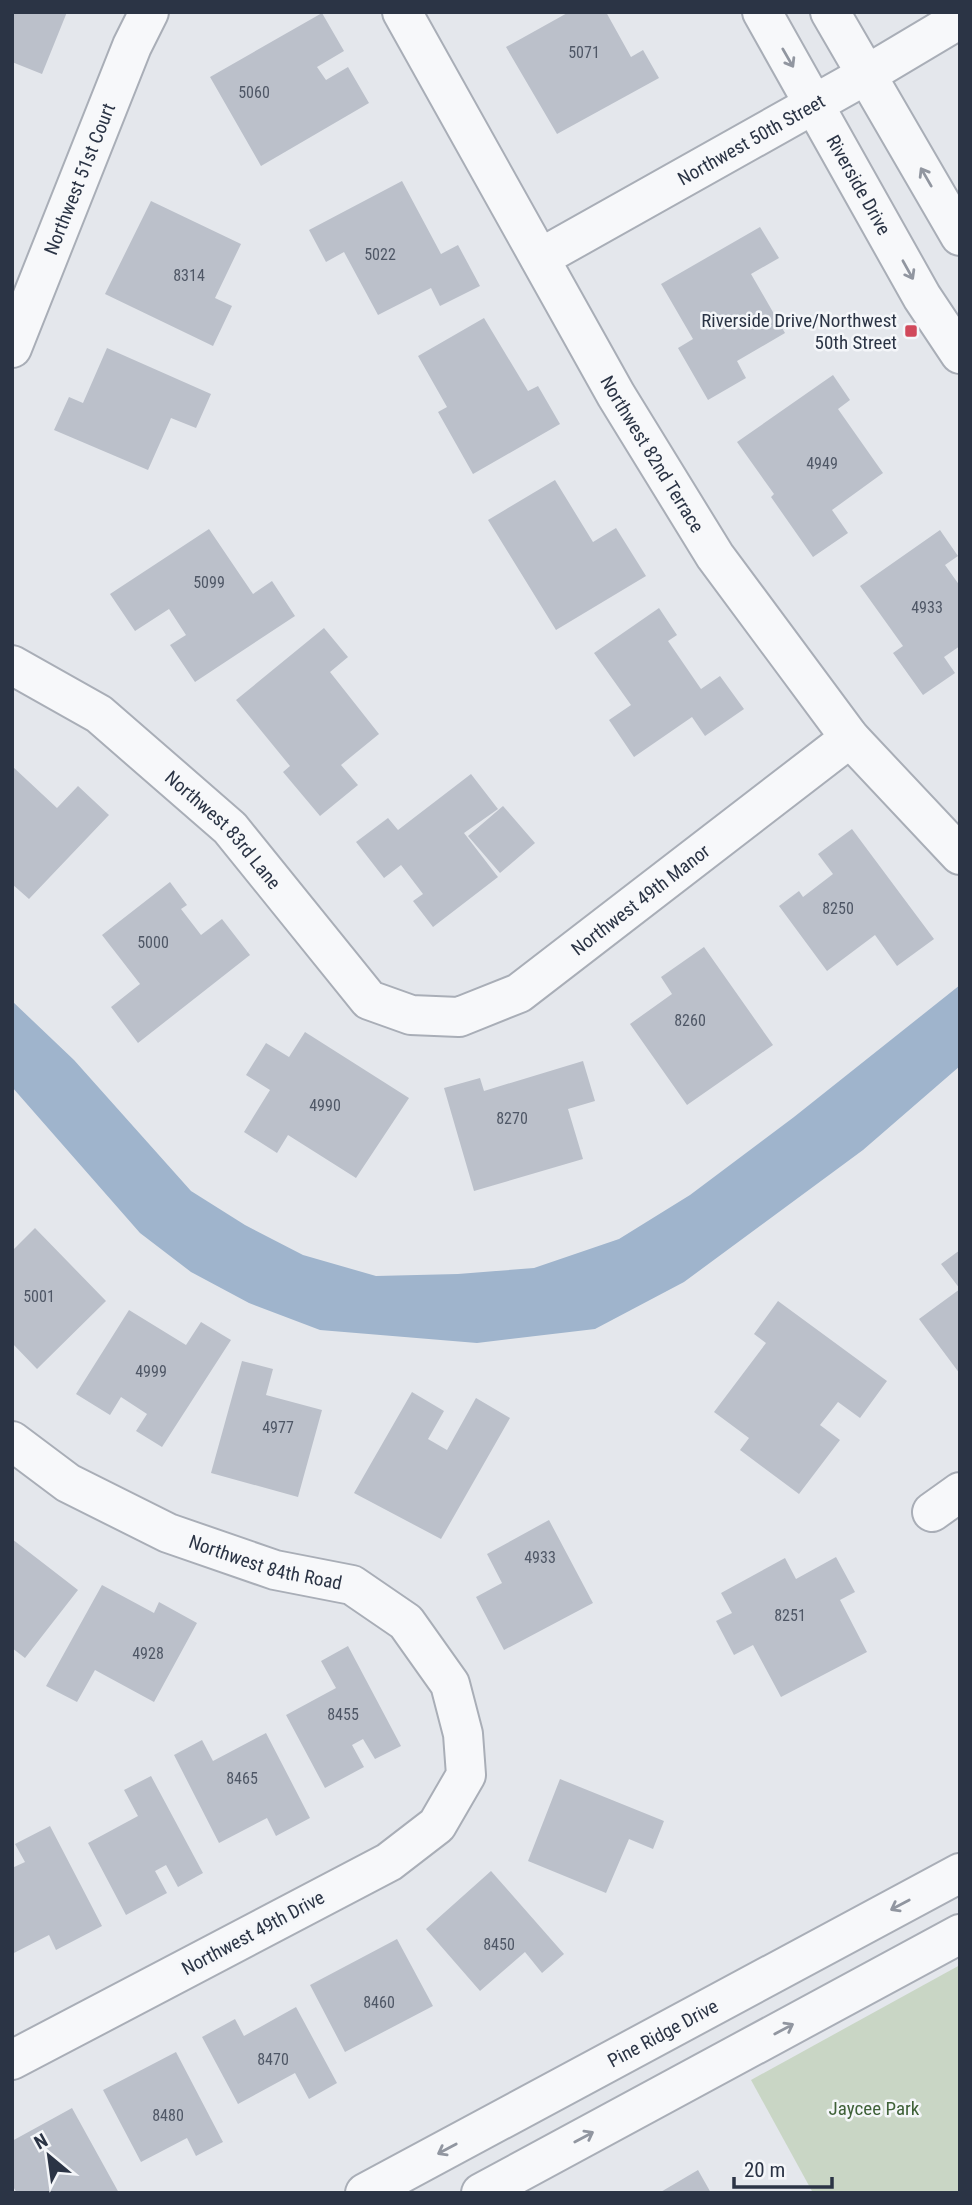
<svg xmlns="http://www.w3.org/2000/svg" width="972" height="2205" font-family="'Roboto Condensed',sans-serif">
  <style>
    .green { fill: #c9d6c5 }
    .water { fill: #9fb4cc }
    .building { fill: #bbc0ca }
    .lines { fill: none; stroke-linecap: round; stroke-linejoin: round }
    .minor-casing { stroke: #a9aeb7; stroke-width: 42 }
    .minor { stroke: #f7f8fa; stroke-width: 38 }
    .oneway { stroke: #9196a0 }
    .poi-dot { fill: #d1495b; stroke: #f4f6f9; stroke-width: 2.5 }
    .labels { text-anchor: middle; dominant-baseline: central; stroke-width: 5; stroke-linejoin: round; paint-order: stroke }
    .number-label { font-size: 16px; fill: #4f5766 }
    .street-label { font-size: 19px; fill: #2b3445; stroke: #f4f6f9 }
    .poi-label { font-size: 19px; fill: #2b3445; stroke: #f4f6f9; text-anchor: end }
    .park-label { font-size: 19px; fill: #3f6138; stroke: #f4f6f9 }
  </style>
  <rect width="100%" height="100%" fill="#e4e7ec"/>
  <path class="green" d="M 960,1965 L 960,2193 L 813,2193 L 751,2080 Z"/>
  <path class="water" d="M 960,985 L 960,1066 L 863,1150 L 684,1282 L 595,1329 L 477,1343 L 320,1330 L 249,1303 L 191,1272 L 140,1233 L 12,1087 L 12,1001 L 74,1060 L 191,1191 L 245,1225 L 303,1255 L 376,1276 L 458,1274 L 534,1268 L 619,1239 L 690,1195 L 794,1117 Z"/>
  <path class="building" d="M 12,12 L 67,12 L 42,74 L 12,62 Z
    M 569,12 L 606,12 L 631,57 L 643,50 L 659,78 L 557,134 L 506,47 Z
    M 322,13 L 344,51 L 317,67 L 326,80 L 348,67 L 369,103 L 261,166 L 210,77 Z
    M 402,181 L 441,254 L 458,245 L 480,286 L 440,306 L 431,288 L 378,315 L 344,252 L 326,262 L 309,230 Z
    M 151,201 L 241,244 L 215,298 L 232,306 L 213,346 L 105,294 Z
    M 760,227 L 779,258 L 751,274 L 785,333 L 737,361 L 746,378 L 708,400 L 678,348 L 693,339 L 661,284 Z
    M 484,318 L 528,391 L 538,386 L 560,424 L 473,474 L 438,412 L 447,407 L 418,356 Z
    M 107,348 L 211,394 L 196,428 L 171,418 L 148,470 L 54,430 L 69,397 L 83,403 Z
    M 833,375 L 850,400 L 838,409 L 883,473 L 832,510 L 848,533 L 813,557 L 771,497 L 774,494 L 737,442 Z
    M 555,480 L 593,542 L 616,528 L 646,576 L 556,630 L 488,520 Z
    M 209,529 L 253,594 L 272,581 L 295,616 L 195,682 L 170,645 L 186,635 L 169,609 L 135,631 L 110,594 Z
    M 940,530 L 958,556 L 945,565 L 960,586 L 960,646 L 944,657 L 955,673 L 923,695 L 893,653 L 903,646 L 860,586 Z
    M 659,608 L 677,635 L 668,641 L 701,689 L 720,676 L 744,709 L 705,736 L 692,717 L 634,757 L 609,720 L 631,705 L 594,653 Z
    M 324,628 L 348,657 L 330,672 L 379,734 L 341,765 L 358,785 L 320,816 L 283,772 L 290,766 L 236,700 Z
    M 12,766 L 57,808 L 78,786 L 109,815 L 29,899 L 12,884 Z
    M 471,774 L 498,809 L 464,833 L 498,877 L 433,927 L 413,901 L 423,894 L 401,865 L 384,878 L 356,842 L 388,818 L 398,830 Z
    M 503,806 L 535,843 L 500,873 L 468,836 Z
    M 852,829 L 934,939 L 897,966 L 875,935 L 827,971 L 779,906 L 799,891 L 803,897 L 833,874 L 818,854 Z
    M 170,882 L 187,905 L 181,909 L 201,935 L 222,919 L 250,955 L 138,1043 L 111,1007 L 140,984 L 102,935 Z
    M 704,947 L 773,1045 L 687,1105 L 630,1024 L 672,994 L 661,977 Z
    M 305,1032 L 409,1098 L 356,1178 L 288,1135 L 277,1153 L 244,1132 L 270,1090 L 246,1075 L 266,1043 L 289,1057 Z
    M 583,1061 L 595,1101 L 568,1109 L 583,1159 L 474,1191 L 444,1088 L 480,1078 L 484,1091 Z
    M 35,1228 L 106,1301 L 37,1369 L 12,1343 L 12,1251 Z
    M 960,1250 L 960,1289 L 941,1264 Z
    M 960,1289 L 960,1374 L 919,1319 Z
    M 778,1301 L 887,1381 L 860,1418 L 838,1402 L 820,1425 L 840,1440 L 799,1494 L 740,1450 L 749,1438 L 714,1412 L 766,1343 L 754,1334 Z
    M 129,1310 L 186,1345 L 201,1322 L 231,1340 L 162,1447 L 136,1431 L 147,1414 L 121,1397 L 110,1415 L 76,1394 Z
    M 242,1361 L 273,1369 L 266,1395 L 322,1410 L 298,1497 L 211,1473 Z
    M 412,1392 L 444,1411 L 428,1439 L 447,1450 L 476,1398 L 510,1418 L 441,1539 L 354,1493 Z
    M 549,1520 L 593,1603 L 504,1650 L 476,1597 L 502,1583 L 487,1554 Z
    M 12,1539 L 78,1590 L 25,1658 L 12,1648 Z
    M 836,1557 L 855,1592 L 840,1600 L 867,1652 L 781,1697 L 753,1645 L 734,1655 L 716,1621 L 732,1613 L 721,1593 L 785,1558 L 796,1579 Z
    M 102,1585 L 154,1613 L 159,1602 L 197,1623 L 154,1702 L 95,1670 L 77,1702 L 46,1686 Z
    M 348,1646 L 401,1746 L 375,1759 L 363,1739 L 352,1745 L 364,1767 L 325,1788 L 286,1715 L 336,1688 L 321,1661 Z
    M 266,1733 L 310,1818 L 276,1836 L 267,1818 L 219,1843 L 174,1755 L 202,1740 L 213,1761 Z
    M 151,1776 L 203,1873 L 178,1887 L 166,1865 L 155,1871 L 167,1893 L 126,1915 L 88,1843 L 138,1816 L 124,1790 Z
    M 560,1779 L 664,1821 L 653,1849 L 629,1839 L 606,1893 L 528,1861 Z
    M 50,1826 L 102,1926 L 56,1950 L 49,1935 L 12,1954 L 12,1868 L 25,1862 L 15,1844 Z
    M 491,1871 L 564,1954 L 542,1973 L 525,1952 L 480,1991 L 426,1929 Z
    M 397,1939 L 433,2006 L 345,2052 L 310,1985 Z
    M 296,2007 L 337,2083 L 309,2099 L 295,2073 L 238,2104 L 202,2037 L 235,2019 L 244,2036 Z
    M 176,2052 L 223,2142 L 196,2156 L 187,2138 L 141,2162 L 103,2090 Z
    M 72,2108 L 119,2193 L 17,2193 L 12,2185 L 12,2141 Z
    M 698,2170 L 711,2193 L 659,2193 Z"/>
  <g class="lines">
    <defs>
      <g id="minor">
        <path id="s1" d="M 402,12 L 616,395 L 715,556 L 850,738 L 960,855"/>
        <path id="s2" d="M 762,12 L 922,297 L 960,354"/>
        <path d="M 830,12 L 960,236"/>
        <path id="s3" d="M 540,258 L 866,75 L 960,19"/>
        <path id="s4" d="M 12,348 L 132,46 L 149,12"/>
        <path id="s5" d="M 12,665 L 99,714 L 230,828 L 369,1000 L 411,1015 L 459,1017 L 519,993 L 850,738"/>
        <path id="s6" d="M 12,1441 L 68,1483 L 168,1533 L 275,1570 L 352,1585 L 406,1622 L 450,1684 L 463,1734 L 466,1775 L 437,1825 L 389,1862 L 12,2060"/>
        <path d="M 932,1512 L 960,1492"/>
        <path id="s7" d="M 365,2193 L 960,1873"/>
        <path d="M 481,2193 L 960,1934"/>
      </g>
    </defs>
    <use href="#minor" class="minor-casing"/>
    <use href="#minor" class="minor"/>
  </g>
  <defs><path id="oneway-shaft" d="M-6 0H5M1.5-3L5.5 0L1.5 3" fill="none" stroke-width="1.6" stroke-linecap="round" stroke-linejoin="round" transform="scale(1.75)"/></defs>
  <g class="oneway">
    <use href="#oneway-shaft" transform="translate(788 58) rotate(60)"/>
    <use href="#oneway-shaft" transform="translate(926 177) rotate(-120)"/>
    <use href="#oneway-shaft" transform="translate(908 270) rotate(61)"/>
    <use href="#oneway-shaft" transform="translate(900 1905) rotate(152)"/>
    <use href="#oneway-shaft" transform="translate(784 2029) rotate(-28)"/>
    <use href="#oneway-shaft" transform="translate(584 2137) rotate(-28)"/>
    <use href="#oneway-shaft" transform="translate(447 2149) rotate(152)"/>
  </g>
  <rect class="poi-dot" x="904" y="324" width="14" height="14" rx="3.5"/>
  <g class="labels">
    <g class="number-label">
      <text x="584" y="52">5071</text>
      <text x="254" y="92">5060</text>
      <text x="380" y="254">5022</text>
      <text x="189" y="275">8314</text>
      <text x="822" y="463">4949</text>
      <text x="209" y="582">5099</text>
      <text x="927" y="607">4933</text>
      <text x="838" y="908">8250</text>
      <text x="153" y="942">5000</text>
      <text x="690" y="1020">8260</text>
      <text x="325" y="1105">4990</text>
      <text x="512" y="1118">8270</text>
      <text x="39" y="1296">5001</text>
      <text x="151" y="1371">4999</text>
      <text x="278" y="1427">4977</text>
      <text x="540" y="1557">4933</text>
      <text x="790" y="1615">8251</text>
      <text x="148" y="1653">4928</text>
      <text x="343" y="1714">8455</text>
      <text x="242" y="1778">8465</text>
      <text x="499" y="1944">8450</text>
      <text x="379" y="2002">8460</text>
      <text x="273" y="2059">8470</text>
      <text x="168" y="2115">8480</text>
    </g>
    <g class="street-label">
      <text stroke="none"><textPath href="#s3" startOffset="242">Northwest 50th Street</textPath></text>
      <text stroke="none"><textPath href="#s4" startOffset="182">Northwest 51st Court</textPath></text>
      <text stroke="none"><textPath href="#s2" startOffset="198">Riverside Drive</textPath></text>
      <text stroke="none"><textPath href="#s1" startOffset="508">Northwest 82nd Terrace</textPath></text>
      <text stroke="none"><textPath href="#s5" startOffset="270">Northwest 83rd Lane</textPath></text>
      <text stroke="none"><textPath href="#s5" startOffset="805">Northwest 49th Manor</textPath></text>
      <text stroke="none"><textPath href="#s6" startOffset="284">Northwest 84th Road</textPath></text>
      <text transform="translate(253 1933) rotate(-28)">Northwest 49th Drive</text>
      <text stroke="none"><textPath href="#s7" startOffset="338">Pine Ridge Drive</textPath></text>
    </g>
    <g class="poi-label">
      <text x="897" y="320">Riverside Drive/Northwest<tspan x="897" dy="22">50th Street</tspan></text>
    </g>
    <g class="park-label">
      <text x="874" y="2108">Jaycee Park</text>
    </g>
  </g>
  <rect width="972" height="2205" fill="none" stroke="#2b3445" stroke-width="28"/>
  <g transform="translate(49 2156) rotate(331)" stroke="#f4f6f9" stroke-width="5" paint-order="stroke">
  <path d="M0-5L12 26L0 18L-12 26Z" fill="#2b3445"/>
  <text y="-10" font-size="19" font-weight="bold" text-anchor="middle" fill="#2b3445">N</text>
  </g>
  <path d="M734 2177v10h98v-10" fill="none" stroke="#2b3445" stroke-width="3.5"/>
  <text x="744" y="2177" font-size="21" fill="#2b3445" stroke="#f4f6f9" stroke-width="5" paint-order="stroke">20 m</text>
</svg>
